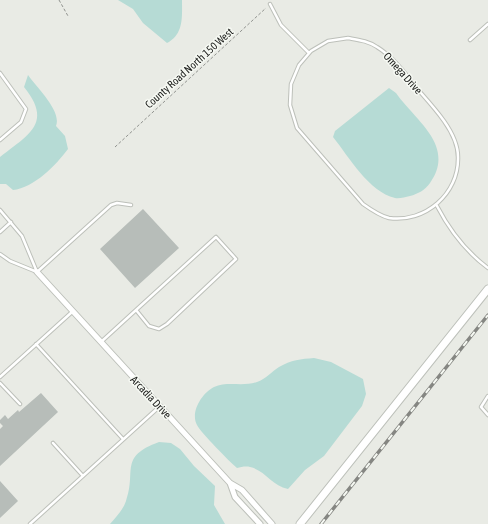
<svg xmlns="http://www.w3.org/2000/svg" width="488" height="524" font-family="'Asap Condensed',sans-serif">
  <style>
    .water { fill: #b6dbd5 }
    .building { fill: #b7bdb9 }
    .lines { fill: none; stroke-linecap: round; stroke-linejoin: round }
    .service-casing { stroke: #bdc0ba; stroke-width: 4.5 }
    .minor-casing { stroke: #bdc0ba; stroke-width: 7 }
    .secondary-casing { stroke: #bdc0ba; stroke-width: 9 }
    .path { stroke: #91938f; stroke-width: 1; stroke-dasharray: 3 2; stroke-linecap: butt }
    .service { stroke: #fff; stroke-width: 2.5 }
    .minor { stroke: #fff; stroke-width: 5 }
    .secondary { stroke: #fff; stroke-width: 7 }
    .rail-casing { stroke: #858682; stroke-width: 3.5 }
    .rail { stroke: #f6f9f3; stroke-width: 2; stroke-dasharray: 6; stroke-linecap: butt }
    .labels { text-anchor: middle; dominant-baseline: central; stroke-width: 3; stroke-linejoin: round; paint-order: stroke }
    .street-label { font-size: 11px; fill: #1b1c1a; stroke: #f6f9f3 }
  </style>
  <rect width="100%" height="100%" fill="#e9ebe5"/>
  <path class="water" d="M 118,0 L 182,0 C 182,17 184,34 167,43 L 143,23 L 133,9 Z
    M 28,75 C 37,88 62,111 56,126 L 65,136 L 68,149 C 56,165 34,188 13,190 L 6,184 L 0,184 L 0,157 C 27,135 54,124 24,87 Z
    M 389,88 L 396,93 C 407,109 430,128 436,146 C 441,160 438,172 430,183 C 425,190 418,194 410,196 C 405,197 399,199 395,198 C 369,192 349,157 333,137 L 335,131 Z
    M 314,358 L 331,362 L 363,379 L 366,394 L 362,406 L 324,456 L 305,470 L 288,489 C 272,486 265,470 250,467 C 246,466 241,467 237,468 C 230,462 201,433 197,425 C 190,412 202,393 214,387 C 227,381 243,387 257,382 C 266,379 271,372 279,367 C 291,360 301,359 314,358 Z
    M 159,442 L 171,443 L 180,449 L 194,466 L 215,486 L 214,505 L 225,524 L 110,524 C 116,517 123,510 126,501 C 137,471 118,457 159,442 Z"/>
  <path class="building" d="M 143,209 L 179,248 L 135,288 L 100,249 Z
    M 41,393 L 58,412 L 0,466 L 0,429 L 3,426 L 0,423 L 0,420 L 5,415 L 8,419 L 18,410 L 19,412 Z
    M 0,481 L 18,501 L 0,518 Z"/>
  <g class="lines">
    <defs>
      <path id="service" d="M 270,4 L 281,25 L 309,53
        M 348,38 C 359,40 368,41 377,47 C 395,58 408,77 421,93 C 429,102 437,111 444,121 C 451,131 458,145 458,157 C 459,194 425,223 389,218 C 380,216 370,209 363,204 L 297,128 L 290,105 L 291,84 L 299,65 L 311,51 L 328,41 Z
        M 470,40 L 488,24
        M 0,73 L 26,109 L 21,122 L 0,140
        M 437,206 C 450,231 465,251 488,268
        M 0,210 L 22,236 L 37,272 L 10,261 L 0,254
        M 0,232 L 11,222
        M 37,272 L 111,205 L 117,203 L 131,205
        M 101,342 L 216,237 L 236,259 L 167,324 L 159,329 L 149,326 L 136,310
        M 36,344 L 123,439
        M 0,377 L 72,312
        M 0,383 L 20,404
        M 488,396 L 481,407 L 488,415
        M 53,443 L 83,476
        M 30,524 L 159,407"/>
      <path id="minor" d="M 37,272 L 230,483 L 235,497 L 260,524
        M 230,483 L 242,490 L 272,524"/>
      <path id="secondary" d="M 300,524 L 488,289"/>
    </defs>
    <use href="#service" class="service-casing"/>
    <use href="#minor" class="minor-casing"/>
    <use href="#secondary" class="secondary-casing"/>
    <path class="path" d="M 59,0 L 68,16
      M 115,147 L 266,8"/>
    <use href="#service" class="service"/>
    <use href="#minor" class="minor"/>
    <use href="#secondary" class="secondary"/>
    <defs>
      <path id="rail" d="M 321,524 L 488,315"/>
    </defs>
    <use href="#rail" class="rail-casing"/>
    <use href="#rail" class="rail"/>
  </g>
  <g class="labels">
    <g class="street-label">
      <text transform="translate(189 68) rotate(-42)">County Road North 150 West</text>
      <text transform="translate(403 73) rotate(48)">Omega Drive</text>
      <text transform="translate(151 397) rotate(47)">Arcadia Drive</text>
    </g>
  </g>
</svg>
